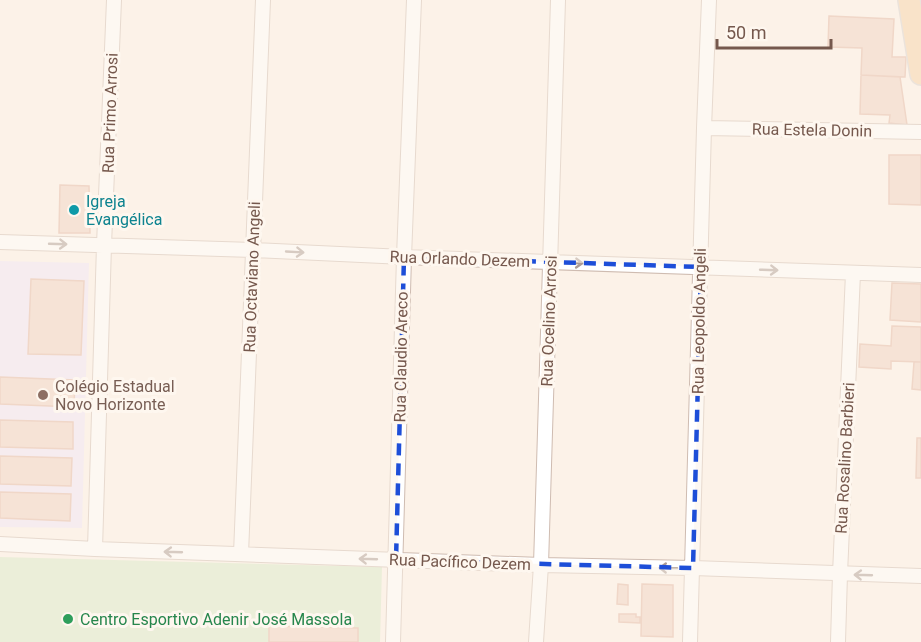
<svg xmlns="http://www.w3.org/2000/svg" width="921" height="642" font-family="Roboto,sans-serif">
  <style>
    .education { fill: #efe5f8 }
    .green { fill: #d8e9c7 }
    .building { fill: #f0d0c1; stroke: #e2b5a2; stroke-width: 1.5 }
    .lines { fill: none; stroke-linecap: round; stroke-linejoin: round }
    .street-casing { stroke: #cfbcb1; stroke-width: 16 }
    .primary-casing { stroke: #d8d0cd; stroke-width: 24 }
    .street { stroke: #fff; stroke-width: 14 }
    .primary { stroke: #f7d1a4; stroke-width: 21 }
    .oneway { stroke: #ac9b94 }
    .marked { fill: none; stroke: #1d4ed8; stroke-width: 4.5; stroke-dasharray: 12 8; stroke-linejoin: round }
    .culture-dot { fill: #0f9aa8; stroke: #fef7ef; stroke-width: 2 }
    .education-dot { fill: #8d6e63; stroke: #fef7ef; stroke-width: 2 }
    .leisure-dot { fill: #2e9e5b; stroke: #fef7ef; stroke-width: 2 }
    .labels { text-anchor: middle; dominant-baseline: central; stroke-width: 6; stroke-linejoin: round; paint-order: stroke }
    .street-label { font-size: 16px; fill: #75584d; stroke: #fef7ef }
    .culture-label { font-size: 16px; fill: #0d838f; stroke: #fef7ef; text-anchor: start }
    .education-label { font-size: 16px; fill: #785e54; stroke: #fef7ef; text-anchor: start }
    .leisure-label { font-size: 16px; fill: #27864d; stroke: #fef7ef; text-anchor: start }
  </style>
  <rect width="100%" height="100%" fill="#fcf2e8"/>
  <path class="education" d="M 0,261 L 89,263 L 82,528 L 0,527 Z"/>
  <path class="green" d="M 0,557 L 382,567 L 380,642 L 0,642 Z"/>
  <path class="building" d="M 829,16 L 894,19 L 892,57 L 906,57 L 905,77 L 861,75 L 862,48 L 828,47 Z
    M 861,75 L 900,77 L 907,125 L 889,123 L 890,115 L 860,114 Z
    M 889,155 L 921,155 L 921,205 L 889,204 Z
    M 60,185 L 89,186 L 90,233 L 59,233 Z
    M 31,279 L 84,281 L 81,355 L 28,354 Z
    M 892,283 L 921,284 L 921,322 L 890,320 Z
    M 892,326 L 921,327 L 921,362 L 891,361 L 891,369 L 859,367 L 860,344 L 891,346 Z
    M 914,362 L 921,362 L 921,390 L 912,389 Z
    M 0,377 L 75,380 L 74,407 L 0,404 Z
    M 0,420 L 73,422 L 73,449 L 0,447 Z
    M 917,438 L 921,438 L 921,478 L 916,478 Z
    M 0,456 L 72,458 L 71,486 L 0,484 Z
    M 0,492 L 71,494 L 70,521 L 0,518 Z
    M 618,584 L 628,585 L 628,605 L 617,604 Z
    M 642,584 L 673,585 L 673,637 L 641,636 Z
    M 619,614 L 636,614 L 636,617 L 640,617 L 640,623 L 619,622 Z
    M 269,626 L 358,628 L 358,642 L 269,642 Z"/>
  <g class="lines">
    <defs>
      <path id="street" d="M 704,128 L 921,132
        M 0,242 L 253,250 L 404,257 L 921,275
        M 0,544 L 95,549 L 541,565 L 693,568 L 921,576
        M 95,549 L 104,245 L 114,0
        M 241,554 L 263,0
        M 393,642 L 404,257 L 414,0
        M 536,642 L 541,565 L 558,0
        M 690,642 L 704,128 L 709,0
        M 838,642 L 840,574 L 853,273"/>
      <path id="primary" d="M 909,0 L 921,74"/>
    </defs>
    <use href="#street" class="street-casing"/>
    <use href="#primary" class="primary-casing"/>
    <use href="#street" class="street"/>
    <use href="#primary" class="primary"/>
  </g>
  <defs><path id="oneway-shaft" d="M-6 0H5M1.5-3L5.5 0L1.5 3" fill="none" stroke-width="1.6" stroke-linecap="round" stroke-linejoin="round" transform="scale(1.5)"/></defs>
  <g class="oneway">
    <use href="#oneway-shaft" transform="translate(58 244) rotate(2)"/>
    <use href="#oneway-shaft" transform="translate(295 252) rotate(3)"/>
    <use href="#oneway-shaft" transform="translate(574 263) rotate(2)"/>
    <use href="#oneway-shaft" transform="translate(769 270) rotate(2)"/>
    <use href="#oneway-shaft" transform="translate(173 552) rotate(-178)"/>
    <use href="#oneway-shaft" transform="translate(368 559) rotate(-178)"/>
    <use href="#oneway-shaft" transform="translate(668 568) rotate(-179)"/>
    <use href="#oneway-shaft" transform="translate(863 575) rotate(-178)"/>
  </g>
  <path d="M0 0H921V642H0ZM 404,257 L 701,267 L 693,568 L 396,560 Z" fill="#fcf2e8" fill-opacity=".55" fill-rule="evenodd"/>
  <path class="marked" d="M 404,257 L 701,267 L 693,568 L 396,560 Z"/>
  <circle class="culture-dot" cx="74" cy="210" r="6"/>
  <circle class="education-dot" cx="43" cy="395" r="6"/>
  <circle class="leisure-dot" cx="68" cy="619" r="6"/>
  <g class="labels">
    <g class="street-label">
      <text transform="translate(110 113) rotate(-88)">Rua Primo Arrosi</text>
      <text transform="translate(812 130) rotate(1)">Rua Estela Donin</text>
      <text transform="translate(460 259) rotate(2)">Rua Orlando Dezem</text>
      <text transform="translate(252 277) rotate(-88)">Rua Octaviano Angeli</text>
      <text transform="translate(549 321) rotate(-88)">Rua Ocelino Arrosi</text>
      <text transform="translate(699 321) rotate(-89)">Rua Leopoldo Angeli</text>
      <text transform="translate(401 357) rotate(-89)">Rua Claudio Areco</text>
      <text transform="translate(845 458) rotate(-87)">Rua Rosalino Barbieri</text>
      <text transform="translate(460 562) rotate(2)">Rua Pacífico Dezem</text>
    </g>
    <g class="culture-label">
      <text x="86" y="201">Igreja<tspan x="86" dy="18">Evangélica</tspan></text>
    </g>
    <g class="education-label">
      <text x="55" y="386">Colégio Estadual<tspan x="55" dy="18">Novo Horizonte</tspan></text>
    </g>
    <g class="leisure-label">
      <text x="80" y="619">Centro Esportivo Adenir José Massola</text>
    </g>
  </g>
  <path d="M717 39v9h114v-9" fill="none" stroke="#75584d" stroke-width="3"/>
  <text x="726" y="39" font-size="18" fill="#75584d" stroke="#fef7ef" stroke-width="4.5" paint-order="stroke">50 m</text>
</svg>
